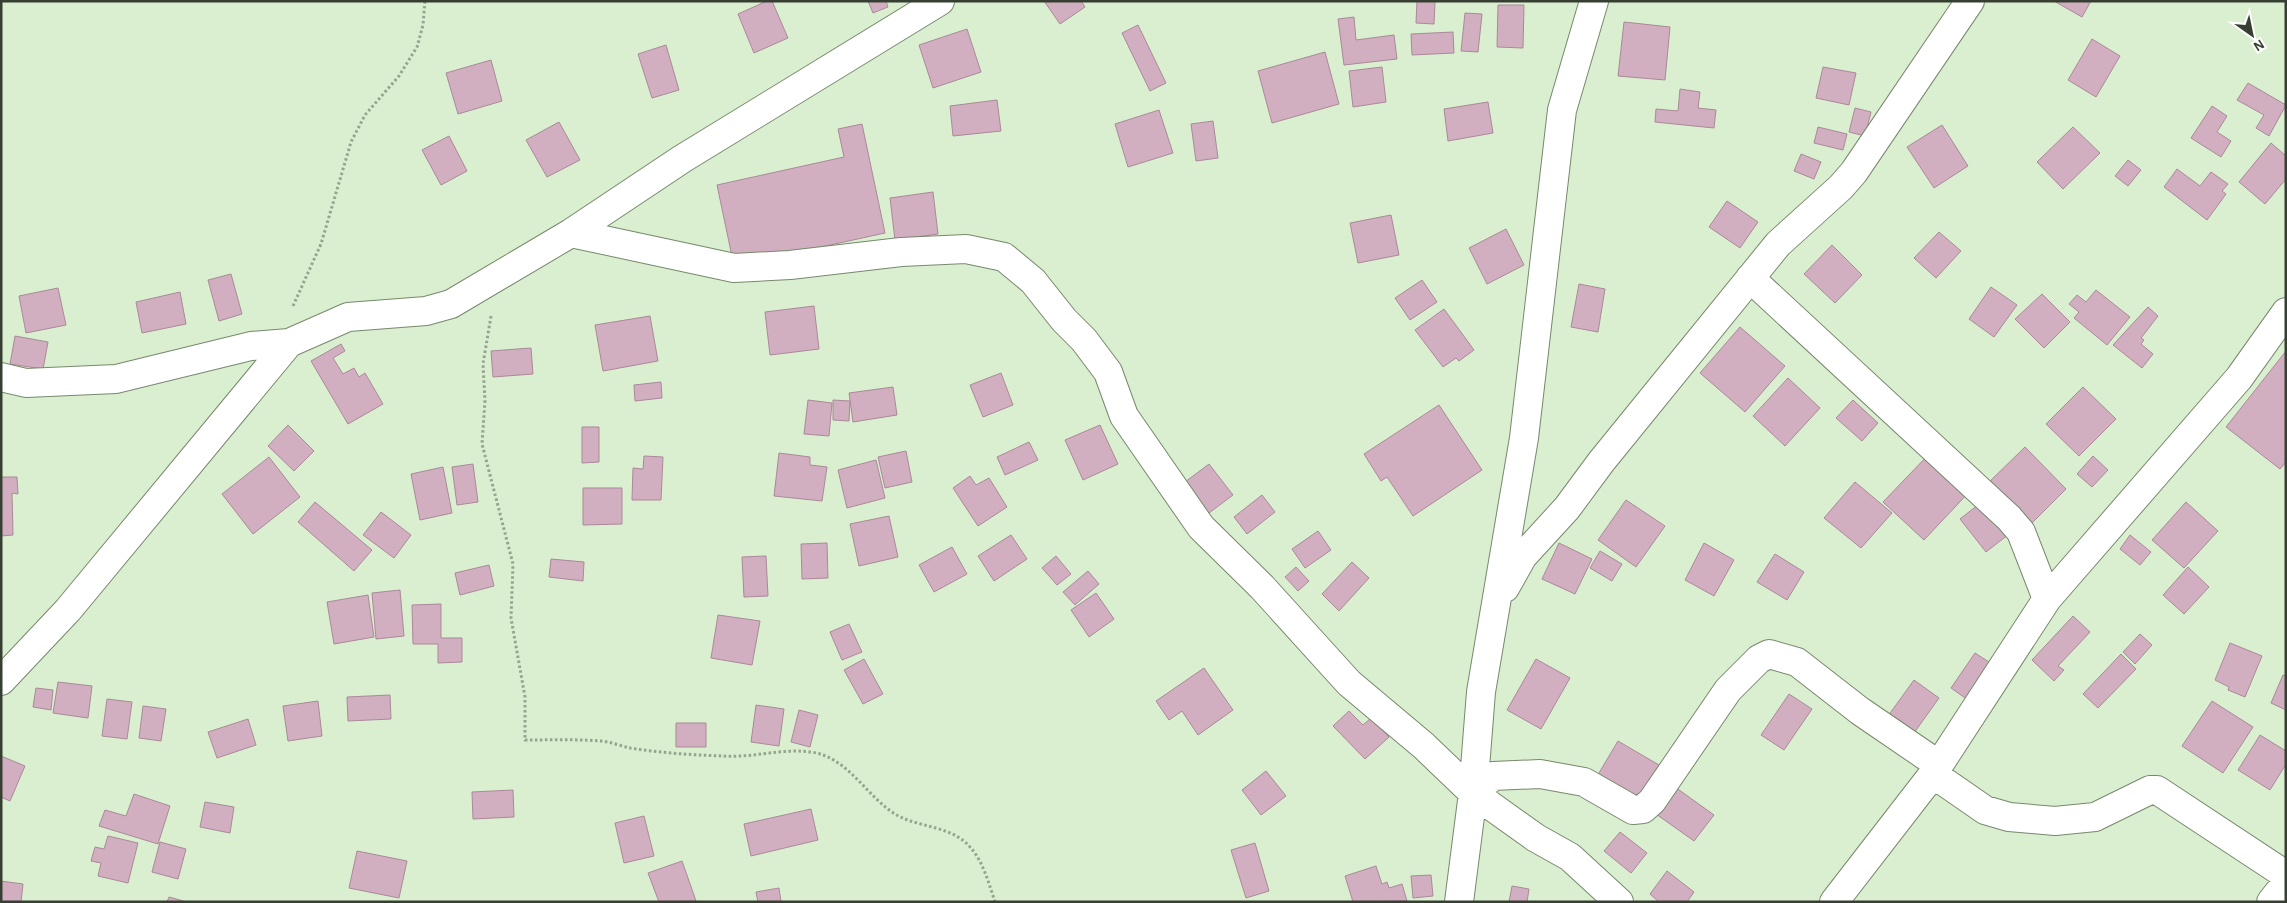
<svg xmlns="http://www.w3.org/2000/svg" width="2287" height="903" font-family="'Alegreya Sans',sans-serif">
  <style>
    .building { fill: #d2afc0; stroke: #aa8999 }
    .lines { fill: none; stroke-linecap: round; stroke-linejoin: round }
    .minor-casing { stroke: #77896d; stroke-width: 30 }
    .path { stroke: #95a48e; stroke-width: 3; stroke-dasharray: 2.5 2.5; stroke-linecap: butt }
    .minor { stroke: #fff; stroke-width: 28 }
  </style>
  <rect width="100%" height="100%" fill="#daeed0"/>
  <path class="building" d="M 767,1 L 772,1 L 788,38 L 754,53 L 738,14 Z
    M 868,1 L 886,1 L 888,7 L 873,13 Z
    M 1044,1 L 1081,1 L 1085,7 L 1060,24 Z
    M 1417,1 L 1435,1 L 1434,24 L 1416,23 Z
    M 2054,1 L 2091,1 L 2082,17 Z
    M 1498,5 L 1524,5 L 1523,48 L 1497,47 Z
    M 1465,13 L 1482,14 L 1478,52 L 1461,51 Z
    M 1354,17 L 1356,40 L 1394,35 L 1397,59 L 1344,65 L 1338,19 Z
    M 1624,22 L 1670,27 L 1665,80 L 1618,76 Z
    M 1138,25 L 1166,83 L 1150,91 L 1122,33 Z
    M 967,29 L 981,72 L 933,88 L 919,45 Z
    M 1453,32 L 1454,53 L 1412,55 L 1411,34 Z
    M 2092,39 L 2120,56 L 2096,97 L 2068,80 Z
    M 666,45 L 679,90 L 652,98 L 638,54 Z
    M 1325,52 L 1339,104 L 1272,123 L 1258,71 Z
    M 491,60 L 502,101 L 458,114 L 446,73 Z
    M 1382,67 L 1386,102 L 1353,107 L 1349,71 Z
    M 1823,67 L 1856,73 L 1849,105 L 1816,98 Z
    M 2248,83 L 2286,105 L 2269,136 L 2256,128 L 2264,115 L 2237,100 Z
    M 1680,89 L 1700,92 L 1698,108 L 1716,110 L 1714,128 L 1655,122 L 1656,109 L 1678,111 Z
    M 997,100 L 1001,131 L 953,136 L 950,106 Z
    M 1488,102 L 1493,133 L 1448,141 L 1444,109 Z
    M 2212,106 L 2227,116 L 2217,132 L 2231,141 L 2221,157 L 2191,138 Z
    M 1855,108 L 1871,112 L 1865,136 L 1849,132 Z
    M 1159,110 L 1173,153 L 1128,167 L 1115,124 Z
    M 1213,121 L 1218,158 L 1196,161 L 1191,124 Z
    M 559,122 L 580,160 L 547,177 L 526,140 Z
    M 862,124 L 885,233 L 734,266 L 717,185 L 844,157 L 838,129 Z
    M 1942,125 L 1968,166 L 1934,188 L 1907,147 Z
    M 1818,127 L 1847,134 L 1843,150 L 1814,143 Z
    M 2073,127 L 2100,153 L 2063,189 L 2037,162 Z
    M 449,136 L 467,171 L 441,185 L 422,150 Z
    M 2271,143 L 2286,156 L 2286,179 L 2265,204 L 2239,182 Z
    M 1801,154 L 1821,162 L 1814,179 L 1794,171 Z
    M 2128,160 L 2141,170 L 2128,186 L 2115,176 Z
    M 2177,169 L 2200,186 L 2211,172 L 2228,184 L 2222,191 L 2226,194 L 2207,220 L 2164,187 Z
    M 933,192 L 938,234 L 895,240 L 890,198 Z
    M 1727,201 L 1758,222 L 1740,248 L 1709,227 Z
    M 1391,215 L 1399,255 L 1358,263 L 1350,223 Z
    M 1506,229 L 1524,265 L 1487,284 L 1469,248 Z
    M 1939,232 L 1961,251 L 1936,278 L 1914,258 Z
    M 1832,245 L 1862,275 L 1835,303 L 1804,274 Z
    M 231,274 L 242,314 L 219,321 L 208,280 Z
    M 1422,280 L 1437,302 L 1410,320 L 1395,298 Z
    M 1579,284 L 1605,289 L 1598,332 L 1571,327 Z
    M 1991,287 L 2017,305 L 1994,337 L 1969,319 Z
    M 58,288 L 66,325 L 26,333 L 19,296 Z
    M 2096,290 L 2130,317 L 2107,345 L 2074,318 L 2079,312 L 2069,304 L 2077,295 L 2086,302 Z
    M 180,292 L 186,324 L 142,333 L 136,302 Z
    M 2042,294 L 2070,322 L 2044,348 L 2015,319 Z
    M 814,306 L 819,349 L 770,355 L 765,312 Z
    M 2148,307 L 2158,316 L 2141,338 L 2144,340 L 2141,344 L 2153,354 L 2142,368 L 2113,345 Z
    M 1444,309 L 1474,350 L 1459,361 L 1456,358 L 1443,367 L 1415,330 Z
    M 650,316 L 658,361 L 603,371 L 595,325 Z
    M 1740,327 L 1785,366 L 1745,412 L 1700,373 Z
    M 15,336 L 48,342 L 43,369 L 10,364 Z
    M 341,344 L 345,351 L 333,358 L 343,374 L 354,368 L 359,377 L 365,373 L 383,404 L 348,424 L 311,361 Z
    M 531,348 L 533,374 L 493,377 L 491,351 Z
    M 2286,351 L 2286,462 L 2280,469 L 2226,427 Z
    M 1001,373 L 1013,405 L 983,417 L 970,385 Z
    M 1788,378 L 1820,408 L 1785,446 L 1753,416 Z
    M 661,382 L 662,398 L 635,401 L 634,385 Z
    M 893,387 L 897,415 L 853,422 L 849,393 Z
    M 2083,387 L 2116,419 L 2079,456 L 2046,424 Z
    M 808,400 L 832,403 L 829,436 L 804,434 Z
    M 833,400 L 850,401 L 849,421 L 833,420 Z
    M 1853,400 L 1878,423 L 1862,441 L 1836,418 Z
    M 1439,405 L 1482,470 L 1413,516 L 1387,477 L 1381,481 L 1364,454 Z
    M 288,425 L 314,451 L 294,471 L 268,446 Z
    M 1100,425 L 1118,464 L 1083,480 L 1065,440 Z
    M 582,427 L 599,427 L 599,462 L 582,463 Z
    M 1029,442 L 1038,460 L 1005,475 L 997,457 Z
    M 2025,447 L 2066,489 L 2026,529 L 1984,487 Z
    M 906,451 L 912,482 L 885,488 L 878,457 Z
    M 1931,452 L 1971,490 L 1924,540 L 1883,502 Z
    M 779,453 L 810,457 L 810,465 L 827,467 L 822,501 L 774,496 Z
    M 644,456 L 663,457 L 661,500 L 632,500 L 633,468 L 643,469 Z
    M 2093,456 L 2108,470 L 2092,487 L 2077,474 Z
    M 269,457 L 300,497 L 253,534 L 222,494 Z
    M 876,460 L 885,498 L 847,508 L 838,470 Z
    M 473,464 L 478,502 L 457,505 L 452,467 Z
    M 1209,464 L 1233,495 L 1209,513 L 1185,482 Z
    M 443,467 L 452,513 L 420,520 L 411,474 Z
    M 970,476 L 976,485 L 989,478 L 1007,507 L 978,526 L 953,488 Z
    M 1,477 L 17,477 L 18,494 L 12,493 L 13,535 L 1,536 Z
    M 1855,482 L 1892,513 L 1861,548 L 1824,518 Z
    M 583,488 L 622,488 L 622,524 L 583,525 Z
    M 1262,495 L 1275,512 L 1247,534 L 1234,517 Z
    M 1626,500 L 1665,526 L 1636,567 L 1598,540 Z
    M 1983,501 L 2009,534 L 1986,552 L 1960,519 Z
    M 315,502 L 372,550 L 354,571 L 298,522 Z
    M 2186,502 L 2218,531 L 2184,568 L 2152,540 Z
    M 381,512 L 411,535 L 394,558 L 363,535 Z
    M 889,516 L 898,557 L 859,566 L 850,524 Z
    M 1318,531 L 1331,550 L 1305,568 L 1292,549 Z
    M 1011,535 L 1027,559 L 994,581 L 978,556 Z
    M 2130,535 L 2151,552 L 2140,565 L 2120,549 Z
    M 827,543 L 828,578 L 802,579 L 801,544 Z
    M 1559,543 L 1592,559 L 1575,594 L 1542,579 Z
    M 1704,543 L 1734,560 L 1714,596 L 1685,580 Z
    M 952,547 L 967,574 L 934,592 L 919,565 Z
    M 1600,551 L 1622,564 L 1612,581 L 1590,568 Z
    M 1775,554 L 1804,572 L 1787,600 L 1757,582 Z
    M 766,556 L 768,596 L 744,597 L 742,557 Z
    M 1056,556 L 1071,574 L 1057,585 L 1042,568 Z
    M 551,559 L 584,562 L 583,581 L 549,577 Z
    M 1352,562 L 1369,578 L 1339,611 L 1322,594 Z
    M 489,565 L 494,586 L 460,595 L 455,573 Z
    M 1296,567 L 1309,581 L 1298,591 L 1285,577 Z
    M 2188,567 L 2209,587 L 2184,614 L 2163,595 Z
    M 1088,571 L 1099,584 L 1075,605 L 1063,592 Z
    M 400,590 L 404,636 L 376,639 L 372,593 Z
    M 1096,593 L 1114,619 L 1089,637 L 1071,610 Z
    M 368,595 L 374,637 L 334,644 L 327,602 Z
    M 441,604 L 441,638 L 462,638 L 462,662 L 438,663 L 438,644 L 413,644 L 412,605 Z
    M 718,615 L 760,621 L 752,665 L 711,658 Z
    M 2073,616 L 2090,632 L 2058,666 L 2064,670 L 2054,681 L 2032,660 Z
    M 849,624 L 862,652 L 842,660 L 830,632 Z
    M 2140,634 L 2152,645 L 2135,664 L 2123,652 Z
    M 2230,643 L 2262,656 L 2245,697 L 2228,690 L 2229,687 L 2215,680 Z
    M 1975,653 L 1992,664 L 1968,700 L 1951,688 Z
    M 2121,654 L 2136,669 L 2098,708 L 2083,694 Z
    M 864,659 L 883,694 L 863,704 L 844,670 Z
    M 1536,659 L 1570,678 L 1541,729 L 1507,710 Z
    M 1204,668 L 1233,710 L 1198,735 L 1182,711 L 1169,720 L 1156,701 Z
    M 2283,675 L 2286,676 L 2286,710 L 2271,703 Z
    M 1914,680 L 1939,698 L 1914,733 L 1888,716 Z
    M 58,682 L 92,686 L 88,718 L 53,713 Z
    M 36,688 L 53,690 L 51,710 L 33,707 Z
    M 1789,694 L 1812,709 L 1784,750 L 1761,735 Z
    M 390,695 L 391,719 L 348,721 L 347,697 Z
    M 107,699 L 132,702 L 127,739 L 102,736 Z
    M 318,701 L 322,736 L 288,741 L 283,706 Z
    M 2212,701 L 2253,727 L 2223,773 L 2182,746 Z
    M 756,705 L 784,709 L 779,746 L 751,742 Z
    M 143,706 L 166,709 L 161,741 L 139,738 Z
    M 799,710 L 818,715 L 810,747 L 791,742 Z
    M 1349,711 L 1363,725 L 1371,718 L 1389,737 L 1365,759 L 1333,726 Z
    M 248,719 L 256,745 L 217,758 L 208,732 Z
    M 676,723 L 706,723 L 706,747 L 676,747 Z
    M 2260,735 L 2286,751 L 2286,764 L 2270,790 L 2238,770 Z
    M 1618,741 L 1659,765 L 1637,802 L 1596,778 Z
    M 1,756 L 25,766 L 10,801 L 1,797 Z
    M 1266,771 L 1286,796 L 1261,815 L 1242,790 Z
    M 1675,787 L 1714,815 L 1694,841 L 1656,814 Z
    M 513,790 L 514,817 L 473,819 L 472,792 Z
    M 134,794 L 170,806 L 158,844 L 99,826 L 105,810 L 126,816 Z
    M 205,802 L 234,807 L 230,833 L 200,827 Z
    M 811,809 L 818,840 L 751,856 L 744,824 Z
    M 644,816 L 654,856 L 624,863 L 615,823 Z
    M 1620,832 L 1647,853 L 1631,873 L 1604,851 Z
    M 108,836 L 138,843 L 128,883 L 98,876 L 101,863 L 91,861 L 95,847 L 104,849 Z
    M 160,842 L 186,849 L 178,879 L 152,872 Z
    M 1255,843 L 1269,891 L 1246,898 L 1231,850 Z
    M 357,851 L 407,861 L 399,898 L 349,888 Z
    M 682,861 L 696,901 L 659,902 L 648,873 Z
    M 1376,866 L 1382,884 L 1387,882 L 1389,888 L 1402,884 L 1407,901 L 1353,902 L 1345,876 Z
    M 1667,871 L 1694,892 L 1687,902 L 1659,902 L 1650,894 Z
    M 1431,875 L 1433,896 L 1413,898 L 1411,876 Z
    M 1,881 L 23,884 L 21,902 L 1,902 Z
    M 1512,886 L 1529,889 L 1527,902 L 1509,902 Z
    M 779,888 L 781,902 L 758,902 L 756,892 Z
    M 169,897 L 187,902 L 167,902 Z"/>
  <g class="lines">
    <defs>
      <path id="minor" d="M 571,233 L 734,268 L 790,265 L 901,252 L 966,249 L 1004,257 L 1033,281 L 1064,320 L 1084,340 L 1108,372 L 1124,416 L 1201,527 L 1262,587 L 1349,683 L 1424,746 L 1473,793 L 1536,838 L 1570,857 L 1619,902
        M 1750,278 L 2009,518 L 2021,532 L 2047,599
        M 1,377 L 26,383 L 116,379 L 251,346 L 289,343
        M 1505,588 L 1523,556 L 1567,508 L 1601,462 L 1778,244 L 1841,187 L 1854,172 L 1970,1
        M 1,681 L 68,610 L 289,343 L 348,317 L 426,311 L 451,304 L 571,233 L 682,159 L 940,1
        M 1933,774 L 1985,810 L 2009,817 L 2055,821 L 2095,817 L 2150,790 L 2157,790 L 2286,875
        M 1473,793 L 1493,776 L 1540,774 L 1584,782 L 1633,810 L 1643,809 L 1652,801 L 1728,690 L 1759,659 L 1769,654 L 1797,662 L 1860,711 L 1939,765
        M 1459,902 L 1473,793 L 1481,692 L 1524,438 L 1562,110 L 1594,1
        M 1834,902 L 1933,774 L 2047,599 L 2239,378 L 2286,312
        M 2271,902 L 2286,883"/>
    </defs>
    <use href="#minor" class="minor-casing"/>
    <path class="path" d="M 293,306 L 321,244 L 351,142 L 365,115 L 399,76 L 417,47 L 423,25 L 425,1
      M 491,316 L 483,364 L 485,401 L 482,444 L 513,564 L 511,618 L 525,697 L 525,740 C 550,740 576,739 601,741 C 611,742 621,746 630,748 C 661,753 693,755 724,756 C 753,758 782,748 811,752 C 848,757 866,796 895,814 C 918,828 951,825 970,847 C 983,861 989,884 995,902"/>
    <use href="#minor" class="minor"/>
  </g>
  <rect width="2287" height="903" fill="none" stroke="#373f33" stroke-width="5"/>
  <g transform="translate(2252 35) rotate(147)" stroke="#ffffff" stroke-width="4" paint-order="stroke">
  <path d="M0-4L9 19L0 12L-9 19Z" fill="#373f33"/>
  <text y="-8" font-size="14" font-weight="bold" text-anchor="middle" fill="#373f33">N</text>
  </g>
</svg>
